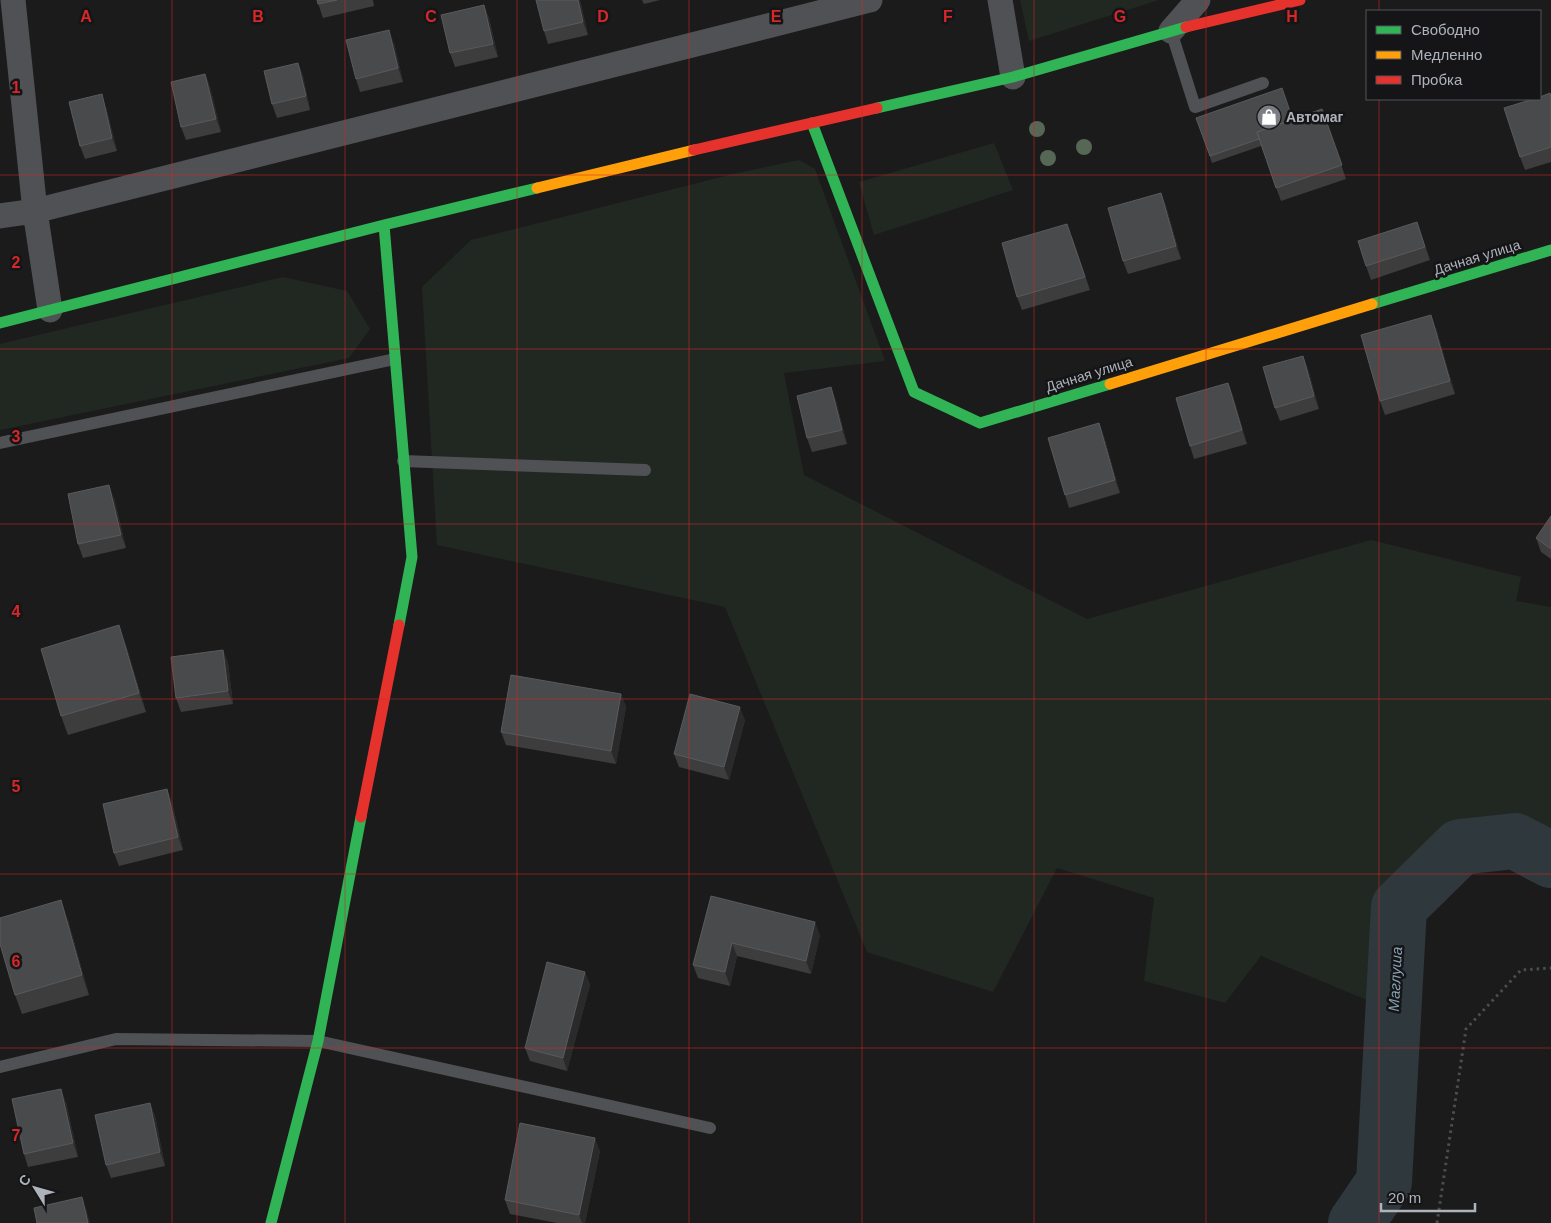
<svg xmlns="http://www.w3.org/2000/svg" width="1551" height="1223" font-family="Arial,sans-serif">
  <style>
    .green { fill: #212822 }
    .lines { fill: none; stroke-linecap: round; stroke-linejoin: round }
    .river { stroke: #2f383d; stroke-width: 56 }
    .path { stroke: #4b4d4f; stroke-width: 3; stroke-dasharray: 2.5 4; stroke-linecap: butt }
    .lane { stroke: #505154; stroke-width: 12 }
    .street { stroke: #505154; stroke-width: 25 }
    .fast { stroke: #30b455; stroke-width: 11 }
    .slow { stroke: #ff9f0a; stroke-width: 11 }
    .jam { stroke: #e5322d; stroke-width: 11 }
    .tree { fill: #566756 }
    .wall { fill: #3d3d3e }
    .shaded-wall { fill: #2a2a2b }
    .building { fill: #494a4c; stroke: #595a5d }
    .grid { fill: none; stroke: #d62828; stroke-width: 1; stroke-opacity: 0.55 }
    .labels { text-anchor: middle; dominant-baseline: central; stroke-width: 5; stroke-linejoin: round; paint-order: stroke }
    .poi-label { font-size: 14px; font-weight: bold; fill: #aeb3bb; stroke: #151517; text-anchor: start }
    .street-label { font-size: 14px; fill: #aeb3bb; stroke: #151517 }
    .water-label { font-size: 15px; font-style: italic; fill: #87a3b3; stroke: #151517 }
    .grid-label { font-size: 16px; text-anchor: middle; font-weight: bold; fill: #d62828; stroke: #151517; stroke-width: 5; stroke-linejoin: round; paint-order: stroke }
  </style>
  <rect width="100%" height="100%" fill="#1b1b1b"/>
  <path class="green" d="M 1020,0 L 1159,0 L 1029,41 Z
    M 994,143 L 1013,190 L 874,235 L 859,182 Z
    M 799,160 L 815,169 L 885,361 L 784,373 L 804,475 L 1087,619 L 1371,540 L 1521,577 L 1516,601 L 1551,607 L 1551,834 L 1528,824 L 1452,821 L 1382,899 L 1374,1003 L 1261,956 L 1225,1003 L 1144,981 L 1154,898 L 1057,868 L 993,992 L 867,952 L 725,607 L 437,545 L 422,287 L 471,240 L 733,174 Z
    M 283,277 L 347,291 L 370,329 L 349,358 L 0,430 L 0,344 Z"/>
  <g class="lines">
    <path class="river" d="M 1356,1223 L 1384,1182 L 1399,907 L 1460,847 L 1515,841 L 1551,860"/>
    <path class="path" d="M 1437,1223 L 1466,1029 L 1521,970 L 1551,968"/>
    <path class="lane" d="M 1171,31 L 1195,107 L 1263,83
      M 0,443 L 395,359
      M 403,461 L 645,470
      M 0,1067 L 116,1039 L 318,1041 L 710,1128"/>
    <path class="street" d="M 13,0 L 35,211 L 50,310
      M 1000,0 L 1013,77
      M 1171,31 L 1198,0
      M 0,216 L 35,211 L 870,0"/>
    <path class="fast" d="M 877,108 L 1013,77 L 1186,27
      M 812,123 L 914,392 L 980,423 L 1110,384
      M 384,225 L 412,557 L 399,625
      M 1372,304 L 1551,250
      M 0,323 L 384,225 L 537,188
      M 271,1223 L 318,1041 L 361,817"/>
    <path class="slow" d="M 537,188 L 694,150
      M 1110,384 L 1372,304"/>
    <path class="jam" d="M 1186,27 L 1300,0
      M 694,150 L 877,108
      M 361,817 L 399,625"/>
  </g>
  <g class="tree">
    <circle cx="1037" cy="129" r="8"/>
    <circle cx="1084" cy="147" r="8"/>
    <circle cx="1048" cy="158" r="8"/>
  </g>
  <path class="wall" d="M 317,0 L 373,0 L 374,6 L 323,18 Z
    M 580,0 L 588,35 L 548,44 L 544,31 Z
    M 642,0 L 660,0 L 644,4 Z
    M 484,5 L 489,18 L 498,57 L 455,67 L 450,53 Z
    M 394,43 L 403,82 L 360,92 L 356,79 Z
    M 298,63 L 303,76 L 310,110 L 277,118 L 272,104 Z
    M 205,74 L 210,87 L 221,132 L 186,140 L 181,127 Z
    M 1551,97 L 1551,162 L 1525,170 L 1520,157 Z
    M 106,107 L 117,151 L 85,159 L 80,146 Z
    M 1322,109 L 1346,179 L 1281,201 L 1261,146 L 1212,163 L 1196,118 L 1293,119 Z
    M 1161,193 L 1166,206 L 1181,259 L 1128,274 L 1123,261 Z
    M 1417,222 L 1430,260 L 1371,280 L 1366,266 Z
    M 1072,237 L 1090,290 L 1022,310 L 1017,297 Z
    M 1436,328 L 1455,394 L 1385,415 L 1380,401 Z
    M 1303,356 L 1308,369 L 1319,409 L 1280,421 L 1275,408 Z
    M 1228,383 L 1233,396 L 1247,444 L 1194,459 L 1190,446 Z
    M 831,387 L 836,401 L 847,444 L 812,452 L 807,438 Z
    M 1099,423 L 1104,437 L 1120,493 L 1069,508 L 1065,495 Z
    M 114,498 L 126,548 L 83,558 L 78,544 Z
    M 1551,516 L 1551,559 L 1541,552 L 1536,538 Z
    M 126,645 L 146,712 L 68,735 L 61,716 Z
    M 223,650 L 228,663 L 233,704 L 181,712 L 176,698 Z
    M 621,694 L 626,707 L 616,764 L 506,745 L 501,732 Z
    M 745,720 L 729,780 L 679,767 L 674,754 Z
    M 172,802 L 183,850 L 119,866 L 114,853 Z
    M 711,896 L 820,935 L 811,974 L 737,956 L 730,986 L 698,978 L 693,965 Z
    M 68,920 L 89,995 L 22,1014 L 15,995 Z
    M 585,972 L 590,985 L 567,1071 L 530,1061 L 525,1048 Z
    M 66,1102 L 78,1157 L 28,1167 L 24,1154 Z
    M 150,1103 L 155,1116 L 165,1166 L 111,1178 L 106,1165 Z
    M 600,1151 L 585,1223 L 557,1223 L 510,1214 L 505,1200 Z"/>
  <path class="shaded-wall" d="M 578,0 L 580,0 L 588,35 L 583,22 Z
    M 484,5 L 489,18 L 498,57 L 493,44 Z
    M 389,30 L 394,43 L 403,82 L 398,68 Z
    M 298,63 L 303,76 L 310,110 L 306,96 Z
    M 205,74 L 210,87 L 221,132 L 216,119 Z
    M 102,94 L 106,107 L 117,151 L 112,138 Z
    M 1161,193 L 1166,206 L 1181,259 L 1176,246 Z
    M 1431,315 L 1436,328 L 1455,394 L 1450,381 Z
    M 1303,356 L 1308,369 L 1319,409 L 1314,396 Z
    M 1228,383 L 1233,396 L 1247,444 L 1242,430 Z
    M 831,387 L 836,401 L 847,444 L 842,430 Z
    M 1099,423 L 1104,437 L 1120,493 L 1115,480 Z
    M 109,485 L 114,498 L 126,548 L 121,535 Z
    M 119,625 L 126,645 L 146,712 L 139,693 Z
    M 223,650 L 228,663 L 233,704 L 228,691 Z
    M 621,694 L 626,707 L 616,764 L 611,751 Z
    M 740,707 L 745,720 L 729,780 L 724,767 Z
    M 167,789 L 172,802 L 183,850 L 178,837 Z
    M 61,900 L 68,920 L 89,995 L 82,975 Z
    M 815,922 L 820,935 L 811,974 L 806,961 Z
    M 732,943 L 737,956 L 730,986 L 725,972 Z
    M 585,972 L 590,985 L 567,1071 L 563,1058 Z
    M 61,1089 L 66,1102 L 78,1157 L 73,1143 Z
    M 150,1103 L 155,1116 L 165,1166 L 160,1152 Z
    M 595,1138 L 600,1151 L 585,1223 L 582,1223 L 579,1215 Z
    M 82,1197 L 87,1211 L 90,1223 L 88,1223 Z"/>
  <path class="building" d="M 317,0 L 337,0 L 318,4 Z
    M 536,0 L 578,0 L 583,22 L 544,31 Z
    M 484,5 L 493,44 L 450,53 L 441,15 Z
    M 389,30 L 398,68 L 356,79 L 346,40 Z
    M 298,63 L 306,96 L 272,104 L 264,71 Z
    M 205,74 L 216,119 L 181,127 L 171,82 Z
    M 1282,88 L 1293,120 L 1257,132 L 1259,139 L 1210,156 L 1196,118 Z
    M 1550,93 L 1551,98 L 1551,147 L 1520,157 L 1504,108 L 1533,99 L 1540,99 L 1540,97 Z
    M 102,94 L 112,138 L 80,146 L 69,102 Z
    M 1322,109 L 1342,165 L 1276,188 L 1257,132 Z
    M 1161,193 L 1176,246 L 1123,261 L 1108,208 Z
    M 1417,222 L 1425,247 L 1366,266 L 1358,241 Z
    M 1067,224 L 1085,277 L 1017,297 L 1002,243 Z
    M 1431,315 L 1450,381 L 1380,401 L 1361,335 Z
    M 1303,356 L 1314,396 L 1275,408 L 1263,367 Z
    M 1228,383 L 1242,430 L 1190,446 L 1176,398 Z
    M 831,387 L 842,430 L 807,438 L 797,396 Z
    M 1099,423 L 1115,480 L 1065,495 L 1048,438 Z
    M 109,485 L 121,535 L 78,544 L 68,494 Z
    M 1551,516 L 1551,549 L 1536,538 Z
    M 119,625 L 139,693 L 61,716 L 41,649 Z
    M 223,650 L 228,691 L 176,698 L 171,657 Z
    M 511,675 L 621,694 L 611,751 L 501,732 Z
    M 690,694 L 740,707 L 724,767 L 674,754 Z
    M 167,789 L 178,837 L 114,853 L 103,804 Z
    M 711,896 L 815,922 L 806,961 L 732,943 L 725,972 L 693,965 Z
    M 61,900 L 82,975 L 15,995 L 0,944 L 0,918 Z
    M 547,962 L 585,972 L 563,1058 L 525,1048 Z
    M 61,1089 L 73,1143 L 24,1154 L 12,1099 Z
    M 150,1103 L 160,1152 L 106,1165 L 95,1115 Z
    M 520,1123 L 595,1138 L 579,1215 L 505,1200 Z
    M 82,1197 L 88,1223 L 37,1223 L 34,1208 Z"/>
  <path class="grid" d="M 172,0 L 172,1223M 345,0 L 345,1223M 517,0 L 517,1223M 689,0 L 689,1223M 862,0 L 862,1223M 1034,0 L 1034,1223M 1206,0 L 1206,1223M 1379,0 L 1379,11M 1379,99 L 1379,1223M 0,175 L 1551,175M 0,349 L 1551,349M 0,524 L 1551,524M 0,699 L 1551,699M 0,874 L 1551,874M 0,1048 L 1551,1048"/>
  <defs>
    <symbol id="shop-disc" viewBox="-11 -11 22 22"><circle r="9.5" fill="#7b7e83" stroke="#151517"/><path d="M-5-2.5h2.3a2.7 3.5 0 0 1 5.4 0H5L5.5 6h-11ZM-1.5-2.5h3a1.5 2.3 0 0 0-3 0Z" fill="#fff"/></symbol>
  </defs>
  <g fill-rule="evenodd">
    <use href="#shop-disc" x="1255" y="103" width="28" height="28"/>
  </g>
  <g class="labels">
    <g class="poi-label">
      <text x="1286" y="117">Автомаг</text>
    </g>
    <g class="street-label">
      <text transform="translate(1477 257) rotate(-17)">Дачная улица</text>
      <text transform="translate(1089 374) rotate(-17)">Дачная улица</text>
    </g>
    <g class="water-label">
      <text transform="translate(1395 979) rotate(-87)">Маглуша</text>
    </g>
  </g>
  <g class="grid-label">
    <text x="86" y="22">A</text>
    <text x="258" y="22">B</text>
    <text x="431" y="22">C</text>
    <text x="603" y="22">D</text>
    <text x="776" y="22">E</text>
    <text x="948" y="22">F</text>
    <text x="1120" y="22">G</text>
    <text x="1292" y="22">H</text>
    <text x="16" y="93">1</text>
    <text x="16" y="268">2</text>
    <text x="16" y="442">3</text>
    <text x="16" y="617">4</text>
    <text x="16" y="792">5</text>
    <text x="16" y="967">6</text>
    <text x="16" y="1141">7</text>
  </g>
  <rect x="1366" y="10" width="175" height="90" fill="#151517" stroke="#525459"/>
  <rect x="1376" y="26" width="25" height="8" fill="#30b455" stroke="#525459"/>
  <text x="1411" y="35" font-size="15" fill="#aeb3bb">Свободно</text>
  <rect x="1376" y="51" width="25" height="8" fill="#ff9f0a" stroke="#525459"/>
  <text x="1411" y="60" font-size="15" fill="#aeb3bb">Медленно</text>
  <rect x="1376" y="76" width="25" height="8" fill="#e5322d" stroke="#525459"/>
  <text x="1411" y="85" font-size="15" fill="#aeb3bb">Пробка</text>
  <g transform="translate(35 1188) rotate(307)" stroke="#151517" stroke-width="4" paint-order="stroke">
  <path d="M0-4L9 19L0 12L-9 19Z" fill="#aeb3bb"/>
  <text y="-8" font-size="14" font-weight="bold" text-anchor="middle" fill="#aeb3bb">С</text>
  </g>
  <path d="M1381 1203v8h94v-8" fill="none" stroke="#aeb3bb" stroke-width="2.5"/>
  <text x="1388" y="1203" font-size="15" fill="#aeb3bb" stroke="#151517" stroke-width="4" paint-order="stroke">20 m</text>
</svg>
